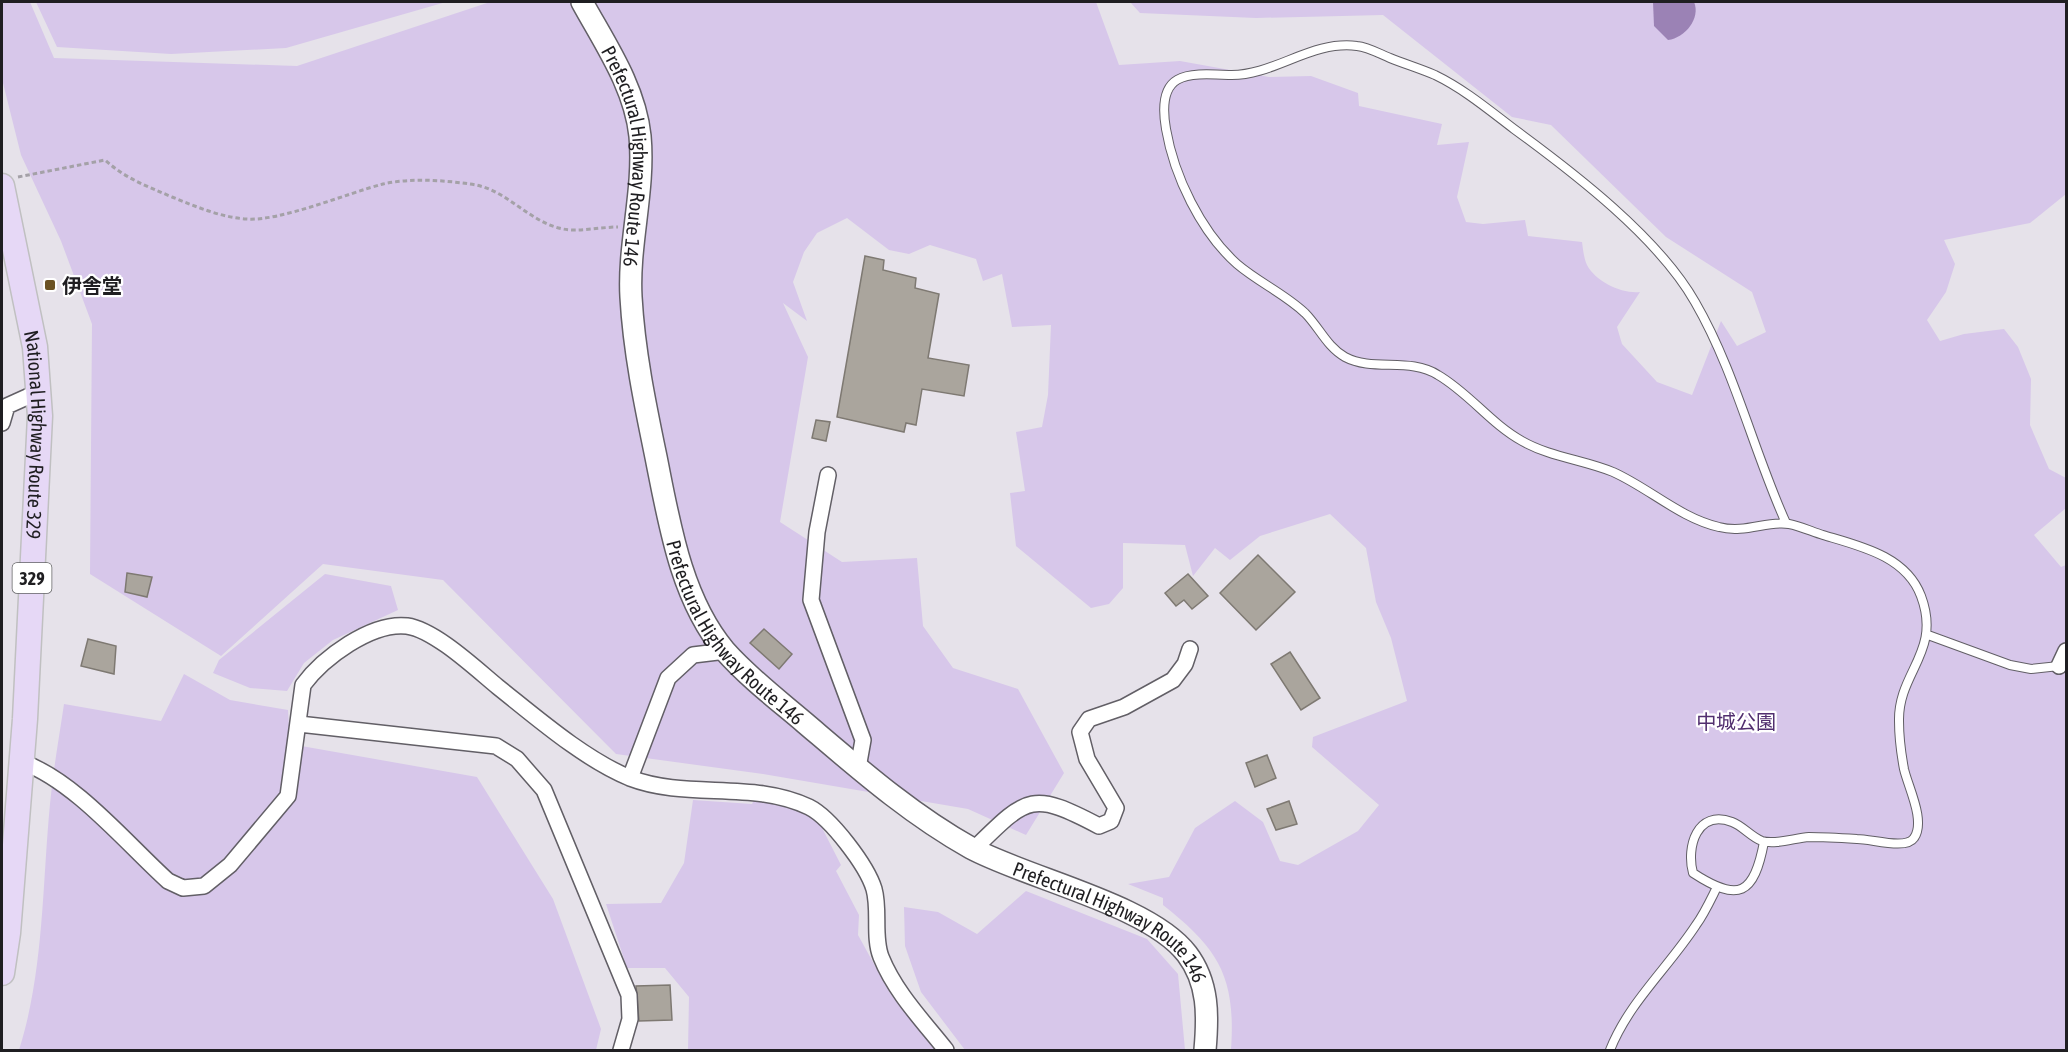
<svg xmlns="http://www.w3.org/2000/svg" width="2068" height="1052" font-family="'Asap Condensed','Noto Sans JP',sans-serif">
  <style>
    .green { fill: #d7c7ea }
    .water { fill: #9b82b5 }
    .building { fill: #aaa59d; stroke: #7e7972; stroke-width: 1.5 }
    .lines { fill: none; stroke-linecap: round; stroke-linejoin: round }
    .service-casing { stroke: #625f66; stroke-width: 10 }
    .minor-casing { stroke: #625f66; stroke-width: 18 }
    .secondary-casing { stroke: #625f66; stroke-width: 24 }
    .trunk-casing { stroke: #c0c0c1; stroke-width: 27 }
    .path { stroke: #a4a1a7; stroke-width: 3; stroke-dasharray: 4.5 3; stroke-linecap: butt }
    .service { stroke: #fff; stroke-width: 8 }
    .minor { stroke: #fff; stroke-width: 15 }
    .secondary { stroke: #fff; stroke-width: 21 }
    .trunk { stroke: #e6d8f6; stroke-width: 24 }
    .poi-dot { fill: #6b5223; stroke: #fff; stroke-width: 2 }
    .labels { text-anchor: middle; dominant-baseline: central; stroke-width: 4.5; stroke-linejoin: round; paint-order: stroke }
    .shield { fill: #fff; stroke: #626264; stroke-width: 1.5 }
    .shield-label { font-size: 18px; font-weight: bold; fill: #1f1e21 }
    .street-label { font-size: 20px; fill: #1f1e21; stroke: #fff }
    .poi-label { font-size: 20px; font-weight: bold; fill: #1f1e21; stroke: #fff; text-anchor: start }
    .park-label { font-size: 20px; fill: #512f6f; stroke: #fff }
  </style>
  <rect width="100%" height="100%" fill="#e6e2ea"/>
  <path class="green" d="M 2,2 L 30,2 L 54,58 L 297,66 L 490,2 L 1096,2 L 1119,65 L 1180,61 L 1269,77 L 1311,76 L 1358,93 L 1359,106 L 1442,124 L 1437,145 L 1469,142 L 1457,197 L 1466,222 L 1483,224 L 1525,220 L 1528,236 L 1582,242 C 1583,249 1584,259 1587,265 C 1596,282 1622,294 1640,292 L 1617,327 L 1622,344 L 1657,382 L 1692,395 L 1721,321 L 1737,346 L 1766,332 L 1752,292 L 1666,237 L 1551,125 L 1512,117 L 1383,15 L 1256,18 L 1140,13 L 1130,2 L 2066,2 L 2066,194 L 2030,223 L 1944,240 L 1955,264 L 1946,292 L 1927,320 L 1940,341 L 1964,334 L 2004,329 L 2018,347 L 2031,379 L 2030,425 L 2049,469 L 2066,478 L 2066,508 L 2034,535 L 2061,567 L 2066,565 L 2066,1050 L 1231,1050 C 1236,977 1219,949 1163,905 L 1163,898 L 1128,884 L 1169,877 L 1195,828 L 1235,801 L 1263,822 L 1280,861 L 1298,865 L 1358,831 L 1379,805 L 1312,747 L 1313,737 L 1407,701 L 1391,638 L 1376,602 L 1366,548 L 1330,514 L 1260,536 L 1230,560 L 1215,548 L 1193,576 L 1185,545 L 1123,543 L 1123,588 L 1109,604 L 1091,608 L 1016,546 L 1010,493 L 1025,491 L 1016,432 L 1042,427 L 1048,395 L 1051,325 L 1012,327 L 1002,274 L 983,281 L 976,259 L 930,245 L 909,254 L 889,250 L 847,218 L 817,233 L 804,252 L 793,282 L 807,321 L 783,303 L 808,357 L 780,522 L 842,562 L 917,558 L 923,626 L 953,668 L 1018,689 L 1064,773 L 1026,835 L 968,809 L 763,774 L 616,754 L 443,580 L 323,564 L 221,656 L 90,574 L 92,324 L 61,241 L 21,155 L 2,79 Z
    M 36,2 L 446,2 L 286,48 L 171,54 L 57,47 Z
    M 325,574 L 391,586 L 398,610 L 333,640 L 304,663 L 287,691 L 250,688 L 213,673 L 219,660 Z
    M 184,674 L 230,700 L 288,710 L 290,744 L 477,777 L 553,899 L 601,1029 L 596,1050 L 19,1050 C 44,971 42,887 50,804 C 53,771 59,738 64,704 L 161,721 Z
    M 693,800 L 752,804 L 754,800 L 805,811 L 820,824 L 841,865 L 836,871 L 859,915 L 858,935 L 890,993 L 935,1050 L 688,1050 L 689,997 L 665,968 L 627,968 L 606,904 L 661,903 L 684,863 Z
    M 1026,891 L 1147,939 L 1178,974 L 1185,1050 L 965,1050 L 921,992 L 905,946 L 904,907 L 938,912 L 977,934 Z"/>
  <path class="water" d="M 1653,2 L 1694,2 C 1701,18 1685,38 1668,40 L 1654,26 Z"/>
  <path class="building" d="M 865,256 L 884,260 L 883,270 L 916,278 L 915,288 L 939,294 L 928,358 L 969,365 L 964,396 L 922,389 L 916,425 L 906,423 L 904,432 L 837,417 Z
    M 816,420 L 830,422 L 826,441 L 812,438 Z
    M 1258,555 L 1295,592 L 1256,630 L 1220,593 Z
    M 127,573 L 152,577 L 147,597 L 125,592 Z
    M 1188,574 L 1208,596 L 1192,609 L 1184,600 L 1176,606 L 1165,593 Z
    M 764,629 L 792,654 L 779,669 L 750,643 Z
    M 88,639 L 116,646 L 114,674 L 81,666 Z
    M 1290,652 L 1320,698 L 1301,710 L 1271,664 Z
    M 1267,755 L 1276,778 L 1255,787 L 1246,763 Z
    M 1289,801 L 1297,824 L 1276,830 L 1267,809 Z
    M 670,985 L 672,1020 L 639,1021 L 636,986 Z"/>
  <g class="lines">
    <defs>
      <path id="service" d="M 1928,635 L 2010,665 L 2031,669 L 2059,666
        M 1764,842 C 1754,895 1739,903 1693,873 C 1686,847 1697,809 1732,822 C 1743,826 1751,837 1762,841 C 1775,845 1795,838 1809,837 C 1825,837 1841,838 1857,839 C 1872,839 1906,850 1914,838 C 1926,821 1908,787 1904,769 C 1901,753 1899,737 1899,721 C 1898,672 1942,652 1921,596 C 1906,556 1860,546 1823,535 C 1813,532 1800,526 1789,524 C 1768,520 1745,534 1719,527 C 1680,518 1649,488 1613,472 C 1584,460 1550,457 1522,441 C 1491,424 1469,393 1438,375 C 1410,357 1373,372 1345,357 C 1327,347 1319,327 1305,313 C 1285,294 1258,282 1237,264 C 1201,232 1174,176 1166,129 C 1156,71 1186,73 1230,75 C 1274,76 1311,40 1357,46 C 1368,47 1380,54 1390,58 C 1405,64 1421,69 1435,75 C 1464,89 1489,110 1514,129 C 1574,173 1658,237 1695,302 C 1735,371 1753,450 1786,523
        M 1610,1050 C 1629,1002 1668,968 1696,925 C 1704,914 1710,901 1716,889"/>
      <path id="minor" d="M 2,423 L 7,406 L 38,392
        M 828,475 L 817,532 L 811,600 L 863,740 L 858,768
        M 2059,666 L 2066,651
        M 299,724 L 496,746 L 517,759 L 544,790 L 629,995 L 630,1019 L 621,1050
        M 22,762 C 75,781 126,843 168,881 L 183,888 L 204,886 L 230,865 L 288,796 L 303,685 C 323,658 371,622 407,626 C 435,630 476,669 498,687 C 537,718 584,759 630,778 L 668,678 L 693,655 L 726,651
        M 630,778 C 687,800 753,780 809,807 C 831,818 867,866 874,889 C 880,910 873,937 881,957 C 895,992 923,1021 946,1050
        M 974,849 C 1027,797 1031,790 1099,826 L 1111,821 L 1116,808 L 1087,759 L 1080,732 L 1089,719 L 1124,707 L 1173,680 L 1185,664 L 1190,649"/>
      <g id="secondary">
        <path id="s1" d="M 582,2 C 605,44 635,87 640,136 C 645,190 628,244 631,297 C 634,351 645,404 656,457 C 669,522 681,599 725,651 C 749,678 778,700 805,723 C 858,768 910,814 971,848 C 1029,879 1150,905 1187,954 C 1209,983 1208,1016 1205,1050"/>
      </g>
      <g id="trunk">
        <path id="s2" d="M 2,186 L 35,347 L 40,416 L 25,719 L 8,933 L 2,973"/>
      </g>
    </defs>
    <use href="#service" class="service-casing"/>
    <use href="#minor" class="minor-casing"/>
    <use href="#secondary" class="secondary-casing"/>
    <use href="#trunk" class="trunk-casing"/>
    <path class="path" d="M 18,177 L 105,160 C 126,179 147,186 172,197 C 197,207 220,217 246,219 C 279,222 348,193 383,184 C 410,178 442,180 470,184 C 506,188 528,222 563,229 C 579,232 601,227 618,227"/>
    <use href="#service" class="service"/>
    <use href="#minor" class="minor"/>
    <use href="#secondary" class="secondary"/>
    <use href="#trunk" class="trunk"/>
  </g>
  <rect class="poi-dot" x="44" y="279" width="12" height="12" rx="3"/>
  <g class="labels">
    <rect class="shield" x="12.5" y="563" width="39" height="30" rx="4.5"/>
    <g class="shield-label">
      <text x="32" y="578">329</text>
    </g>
    <g class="street-label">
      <text stroke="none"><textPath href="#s1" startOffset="165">Prefectural Highway Route 146</textPath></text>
      <text stroke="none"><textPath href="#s2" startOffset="252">National Highway Route 329</textPath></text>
      <text stroke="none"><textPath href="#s1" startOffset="669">Prefectural Highway Route 146</textPath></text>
      <text stroke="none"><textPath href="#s1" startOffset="1155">Prefectural Highway Route 146</textPath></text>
    </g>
    <g class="poi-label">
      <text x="62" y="285">伊舎堂</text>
    </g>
    <g class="park-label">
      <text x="1736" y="721">中城公園</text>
    </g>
  </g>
  <rect width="2068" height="1052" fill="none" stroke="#1f1e21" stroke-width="6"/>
</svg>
